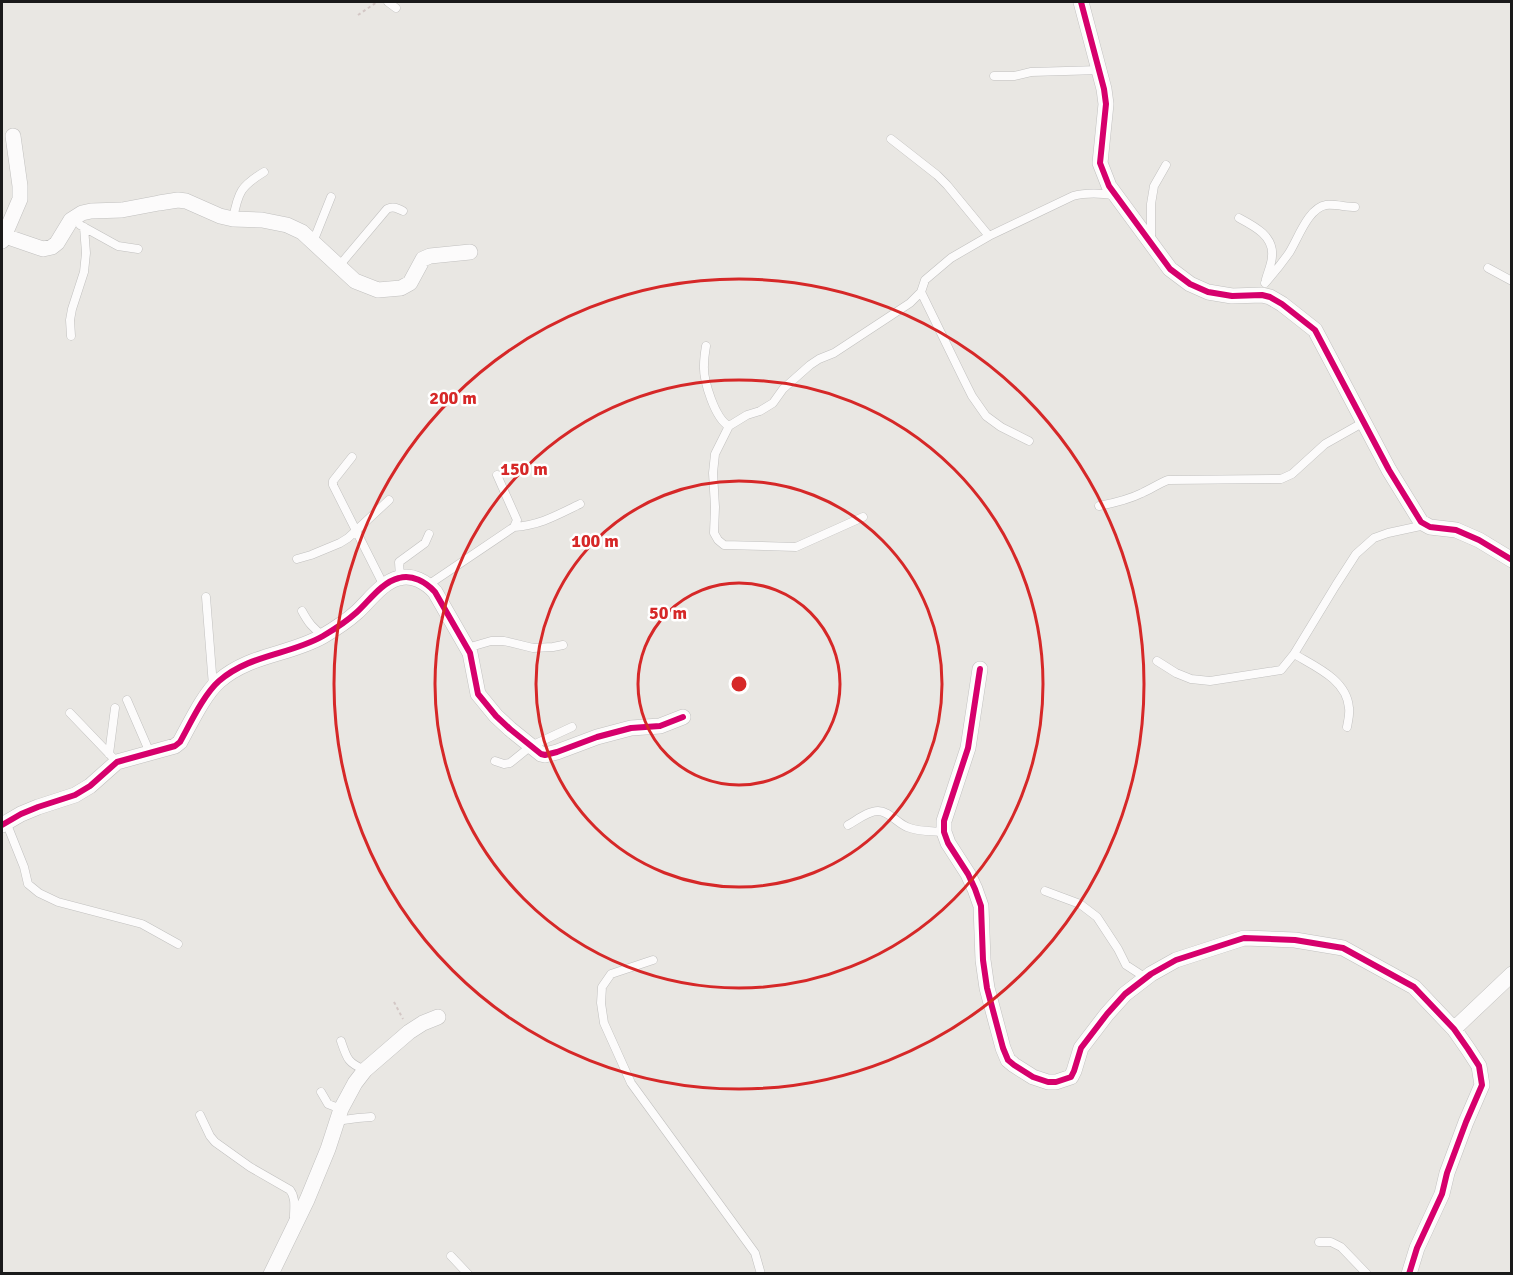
<svg xmlns="http://www.w3.org/2000/svg" width="1513" height="1275" font-family="Signika,sans-serif">
  <style>
    .lines { fill: none; stroke-linecap: round; stroke-linejoin: round }
    .lane-casing { stroke: #c1c0bf; stroke-width: 9 }
    .street-casing { stroke: #c1c0bf; stroke-width: 16 }
    .path { stroke: #d3c7c5; stroke-width: 2; stroke-dasharray: 3 3; stroke-linecap: butt }
    .lane { stroke: #fcfbfb; stroke-width: 8 }
    .street { stroke: #fcfbfb; stroke-width: 15 }
    .cycleway-casing { stroke: #fff; stroke-width: 10 }
    .cycleway { stroke: #d6006c; stroke-width: 6 }
    .ring { fill: none; stroke: #d62828; stroke-width: 3 }
    .centre { fill: #d62828; stroke: #fff; stroke-width: 3 }
    .ring-label { font-size: 18px; text-anchor: middle; font-weight: bold; fill: #d62828; stroke: #fff; stroke-width: 5; stroke-linejoin: round; paint-order: stroke }
  </style>
  <rect width="100%" height="100%" fill="#e9e7e3"/>
  <g class="lines">
    <defs>
      <path id="lane" d="M 388,2 L 396,8
        M 994,76 L 1014,76 L 1031,72 L 1100,70
        M 891,139 L 937,175 L 947,185 L 989,236
        M 1239,218 C 1254,226 1274,236 1272,256 C 1272,263 1268,272 1266,279
        M 233,219 C 238,192 241,186 264,172
        M 80,225 L 118,246 L 138,249
        M 1151,240 L 1151,204 L 1154,186 L 1166,165
        M 313,242 L 331,197
        M 339,266 L 387,209 C 393,206 397,208 403,211
        M 1488,268 L 1512,281
        M 1265,283 C 1274,273 1282,263 1289,253 C 1298,239 1308,208 1326,205 C 1335,204 1346,207 1355,207
        M 921,292 L 963,378 L 972,396 L 986,416 L 1001,427 L 1029,441
        M 71,336 L 70,320 L 72,309 L 84,272 L 86,253 L 84,227
        M 706,346 C 705,352 704,359 704,365 C 703,380 715,419 729,426 L 747,415 L 760,411 L 773,403 L 783,389 L 810,365 L 819,359 L 834,353 L 910,303 L 921,292 L 925,280 L 951,258 L 989,236 L 1073,196 C 1087,192 1100,193 1114,195
        M 729,426 L 715,454 L 713,473 L 715,507 L 714,533 L 718,540 L 724,545 L 796,547 L 863,517
        M 352,457 L 333,481 L 333,485 L 384,586
        M 1099,506 C 1114,503 1128,500 1142,493 C 1151,489 1158,484 1168,480 L 1281,479 L 1292,474 L 1325,444 L 1364,422
        M 514,527 C 541,525 557,515 580,504
        M 297,559 L 311,555 L 340,543 L 348,538 L 389,500
        M 400,577 L 399,562 L 425,543 L 429,534
        M 428,585 L 514,527 L 517,520 L 497,475
        M 206,597 L 213,686
        M 302,611 C 308,622 313,629 324,636
        M 467,648 L 491,641 L 504,641 L 533,648 L 553,647 L 563,645
        M 1294,654 C 1316,667 1347,680 1349,708 C 1350,714 1348,721 1347,727
        M 1157,661 L 1176,673 L 1191,679 L 1210,681 L 1281,670 L 1294,654 L 1336,585 L 1356,554 L 1374,538 L 1388,533 L 1425,525
        M 127,700 L 150,753
        M 70,713 L 117,762
        M 109,754 L 115,708
        M 495,761 L 504,764 L 510,763 L 531,746 L 572,727
        M 6,822 L 24,867 L 28,884 L 39,893 L 58,902 L 142,924 L 178,944
        M 848,825 C 857,820 868,811 878,811 C 889,811 897,823 907,827 C 918,832 932,831 944,832
        M 1045,891 L 1080,904 L 1097,917 L 1118,949 L 1126,965 L 1146,978
        M 653,960 L 611,974 L 602,987 L 601,1003 L 604,1023 L 631,1083 L 755,1253 L 761,1274
        M 341,1041 C 347,1059 348,1063 365,1070
        M 321,1092 L 328,1104 L 341,1109
        M 200,1115 L 210,1136 L 215,1142 L 250,1167 L 290,1190 C 296,1198 294,1207 294,1217
        M 336,1121 L 358,1118 L 371,1117
        M 1319,1242 L 1331,1242 L 1341,1247 L 1367,1274
        M 451,1256 L 468,1274"/>
      <path id="street" d="M 1081,2 L 1104,89 L 1106,104 L 1100,163 L 1109,186 L 1170,269 L 1190,284 L 1208,292 L 1232,296 L 1262,295 L 1270,297 L 1282,304 L 1315,330 L 1389,470 L 1421,522 L 1430,527 L 1456,530 L 1479,540 L 1512,560
        M 5,236 L 43,249 L 52,247 L 57,243 L 71,220 L 82,213 L 91,211 L 122,210 L 159,203 L 178,200 L 186,201 L 220,216 L 233,219 L 262,220 L 287,225 L 302,232 L 355,281 L 378,290 L 401,288 L 410,283 L 423,259 L 430,256 L 470,252
        M 2,241 L 20,199 L 20,186 L 13,136
        M 980,669 L 968,748 L 944,821 L 944,832 L 948,843 L 968,874 L 975,889 L 981,906 L 983,960 L 987,988 L 1003,1048 L 1008,1060 L 1014,1065 L 1033,1077 L 1048,1082 L 1056,1082 L 1071,1077 L 1074,1071 L 1081,1048 L 1107,1014 L 1125,994 L 1151,974 L 1176,960 L 1244,938 L 1295,940 L 1343,948 L 1414,987 L 1454,1029 L 1468,1049 L 1479,1066 L 1482,1085 L 1466,1122 L 1447,1173 L 1442,1194 L 1417,1248 L 1409,1274
        M 2,825 L 21,814 L 38,807 L 75,795 L 90,786 L 117,762 L 175,746 L 180,742 C 190,724 204,694 219,681 C 250,654 290,655 323,636 C 335,629 347,621 357,612 C 369,601 382,582 399,578 C 412,574 426,582 435,592 L 470,653 L 478,694 L 496,716 L 510,729 L 541,754 L 545,755 L 557,752 L 597,737 L 631,728 L 660,726 L 683,717
        M 1454,1029 L 1512,974
        M 271,1274 L 307,1200 L 328,1149 L 341,1109 L 355,1083 L 365,1070 L 409,1032 L 423,1023 L 438,1017"/>
    </defs>
    <use href="#lane" class="lane-casing"/>
    <use href="#street" class="street-casing"/>
    <path class="path" d="M 358,15 L 377,2
      M 394,1002 L 403,1019"/>
    <use href="#lane" class="lane"/>
    <use href="#street" class="street"/>
    <defs>
      <path id="cycleway" d="M 1081,2 L 1104,89 L 1106,104 L 1100,163 L 1109,186 L 1170,269 L 1190,284 L 1208,292 L 1232,296 L 1262,295 L 1270,297 L 1282,304 L 1315,330 L 1389,470 L 1421,522 L 1430,527 L 1456,530 L 1479,540 L 1512,560
        M 980,669 L 968,748 L 944,821 L 944,832 L 948,843 L 968,874 L 975,889 L 981,906 L 983,960 L 987,988 L 1003,1048 L 1008,1060 L 1014,1065 L 1033,1077 L 1048,1082 L 1056,1082 L 1071,1077 L 1074,1071 L 1081,1048 L 1107,1014 L 1125,994 L 1151,974 L 1176,960 L 1244,938 L 1295,940 L 1343,948 L 1414,987 L 1454,1029 L 1468,1049 L 1479,1066 L 1482,1085 L 1466,1122 L 1447,1173 L 1442,1194 L 1417,1248 L 1409,1274
        M 2,825 L 21,814 L 38,807 L 75,795 L 90,786 L 117,762 L 175,746 L 180,742 C 190,724 204,694 219,681 C 250,654 290,655 323,636 C 335,629 347,621 357,612 C 369,601 382,582 399,578 C 412,574 426,582 435,592 L 470,653 L 478,694 L 496,716 L 510,729 L 541,754 L 545,755 L 557,752 L 597,737 L 631,728 L 660,726 L 683,717"/>
    </defs>
    <use href="#cycleway" class="cycleway-casing"/>
    <use href="#cycleway" class="cycleway"/>
  </g>
  <g class="ring">
    <circle cx="739" cy="684" r="101"/>
    <circle cx="739" cy="684" r="203"/>
    <circle cx="739" cy="684" r="304"/>
    <circle cx="739" cy="684" r="405"/>
  </g>
  <circle cx="739" cy="684" r="9" class="centre"/>
  <g class="ring-label">
    <text x="453" y="404">200 m</text>
    <text x="524" y="475">150 m</text>
    <text x="595" y="547">100 m</text>
    <text x="668" y="619">50 m</text>
  </g>
  <rect width="1513" height="1275" fill="none" stroke="#1a1a1a" stroke-width="6"/>
</svg>
